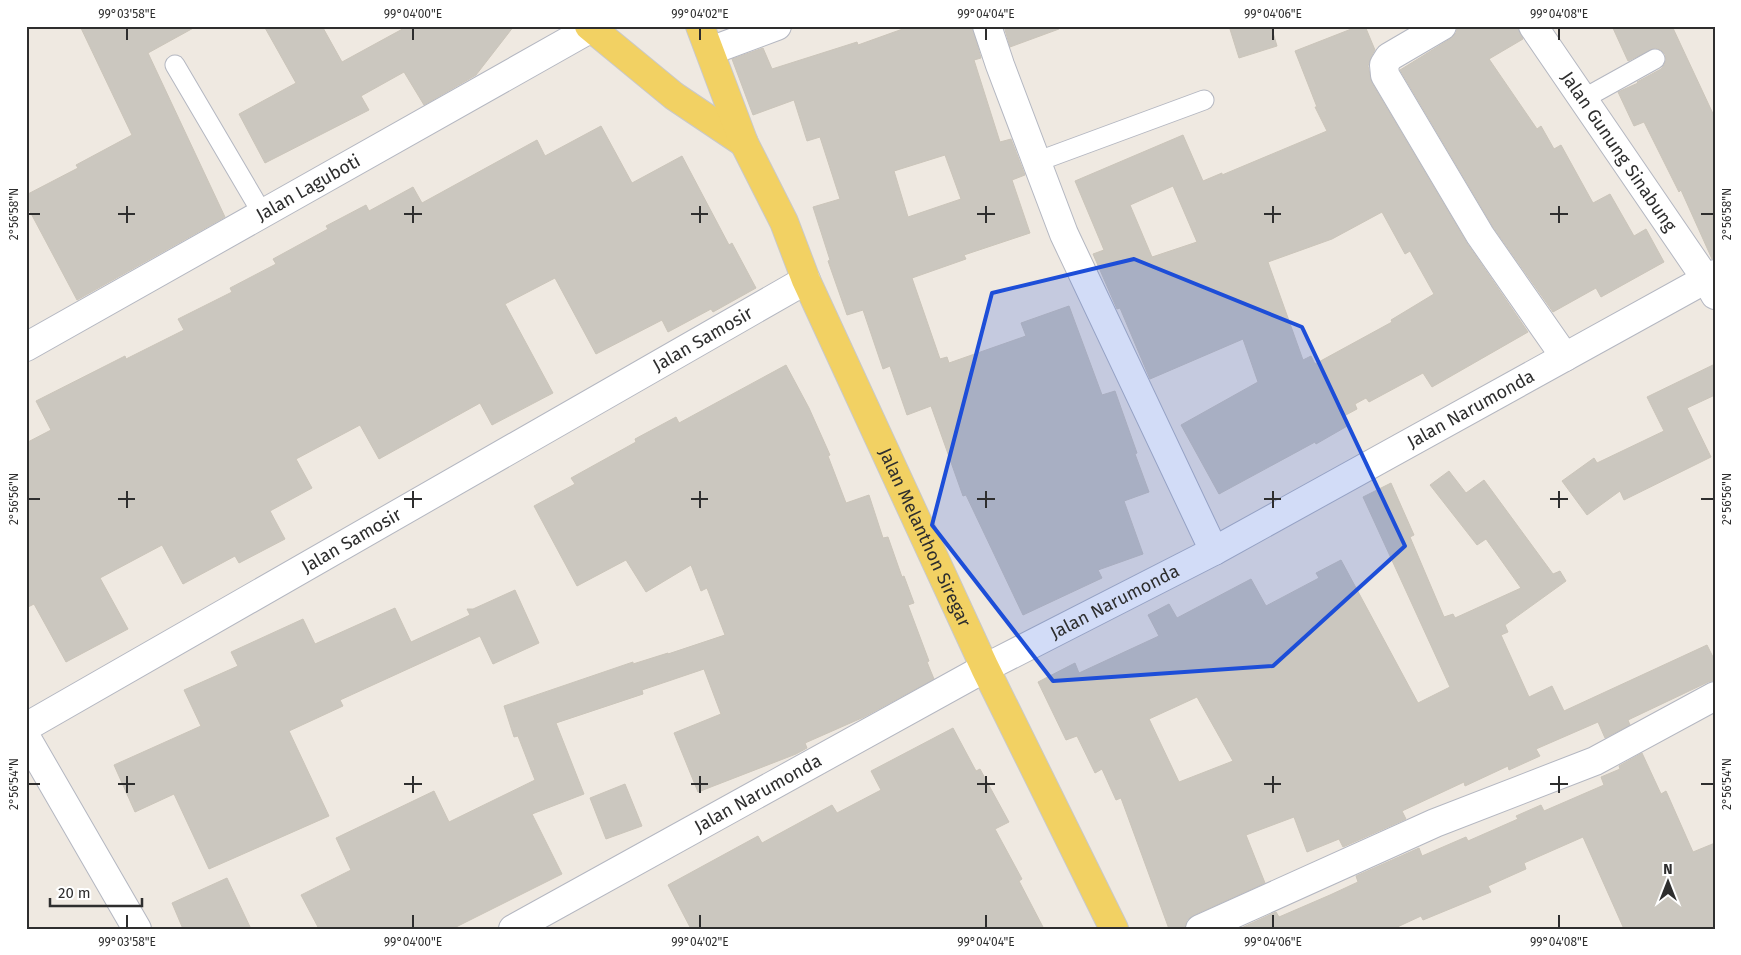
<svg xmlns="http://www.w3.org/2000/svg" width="1741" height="955" font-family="'Fira Sans',sans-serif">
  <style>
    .building { fill: #cbc7bf; stroke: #cbc5ba; fill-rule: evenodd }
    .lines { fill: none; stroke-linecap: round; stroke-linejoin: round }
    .service-casing { stroke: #b4b7c1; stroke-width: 21 }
    .minor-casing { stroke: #b4b7c1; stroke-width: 30 }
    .tertiary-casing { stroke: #b4b7c1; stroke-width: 30 }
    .primary-casing { stroke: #c9c9c9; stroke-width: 30 }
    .service { stroke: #fff; stroke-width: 19 }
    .minor { stroke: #fff; stroke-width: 28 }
    .tertiary { stroke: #fff; stroke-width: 28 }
    .primary { stroke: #f2d163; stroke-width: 28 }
    .marked { fill: #1d4ed8; fill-opacity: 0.2; stroke: #1d4ed8; stroke-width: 4; stroke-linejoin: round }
    .ticks { fill: none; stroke: #2e2e2e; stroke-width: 2 }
    .labels { text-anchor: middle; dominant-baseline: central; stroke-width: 4.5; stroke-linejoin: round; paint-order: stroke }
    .street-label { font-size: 18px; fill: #2e2e2e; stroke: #fff }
    .neatline { fill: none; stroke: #2e2e2e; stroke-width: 2 }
    .ticks-label { font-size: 12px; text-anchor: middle; fill: #2e2e2e }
  </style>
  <rect width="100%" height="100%" fill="#efe9e1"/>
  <path class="building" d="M 80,26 L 197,26 L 148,53 L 225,217 L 77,300 L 26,204 L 26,195 L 78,168 L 76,165 L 132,135 Z
    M 264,26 L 322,26 L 342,62 L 408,26 L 514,26 L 476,75 L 424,105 L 404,72 L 361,96 L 369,110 L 265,163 L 239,114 L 296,83 Z
    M 911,26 L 972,26 L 981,58 L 974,60 L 1000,142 L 1011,139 L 1025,175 L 1012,180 L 1030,233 L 964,255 L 966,259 L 912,278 L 940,359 L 947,357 L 949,363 L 1026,336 L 1021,323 L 1069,306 L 1102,395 L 1115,391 L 1137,453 L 1135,454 L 1149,492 L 1124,501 L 1143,554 L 1098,570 L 1102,578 L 1023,615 L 966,495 L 963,496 L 931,406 L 907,415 L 890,366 L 883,369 L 863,310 L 847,315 L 828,261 L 830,260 L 813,207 L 840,199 L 820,137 L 807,141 L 794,100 L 753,115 L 732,59 L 763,48 L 772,69 L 857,42 L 858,45 ZM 945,155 L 961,199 L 908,217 L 894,171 Z
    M 1004,26 L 1058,26 L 1059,29 L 1010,47 Z
    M 1229,26 L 1271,26 L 1277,46 L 1239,58 Z
    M 1359,26 L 1365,26 L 1375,50 L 1371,57 L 1368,66 L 1372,83 L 1467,243 L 1528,332 L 1432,387 L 1423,373 L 1369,402 L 1366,398 L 1355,404 L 1357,409 L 1344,416 L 1349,425 L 1316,444 L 1315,442 L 1219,494 L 1181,425 L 1258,382 L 1243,339 L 1150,379 L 1120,308 L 1117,309 L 1093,254 L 1104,250 L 1075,181 L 1183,135 L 1203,181 L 1222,173 L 1222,175 L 1327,131 L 1315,107 L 1317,107 L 1295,51 ZM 1173,186 L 1197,242 L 1152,257 L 1130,205 ZM 1382,212 L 1405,254 L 1410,251 L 1434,294 L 1391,320 L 1392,322 L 1315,364 L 1311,356 L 1303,360 L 1268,262 L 1332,239 Z
    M 1458,26 L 1518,26 L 1523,39 L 1489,59 L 1537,129 L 1541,126 L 1554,149 L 1561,145 L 1593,203 L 1610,194 L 1634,236 L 1646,229 L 1664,262 L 1601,297 L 1596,288 L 1553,312 L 1493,227 L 1400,70 L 1450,39 L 1456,33 Z
    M 1612,26 L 1672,26 L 1715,118 L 1715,258 L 1712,259 L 1681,190 L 1679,192 L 1644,122 L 1634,126 L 1618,92 L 1638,83 L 1637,82 L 1661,69 L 1664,65 L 1666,60 L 1665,54 L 1661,50 L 1655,48 L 1628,61 Z
    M 601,126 L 632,183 L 682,156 L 729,245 L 732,243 L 756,288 L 713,312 L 711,309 L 668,332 L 662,320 L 596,354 L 555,278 L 505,304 L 553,393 L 492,425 L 480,403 L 379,459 L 360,425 L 296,459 L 312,488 L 270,511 L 285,539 L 239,563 L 235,556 L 183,584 L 162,545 L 100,578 L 128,629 L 66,662 L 34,604 L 26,608 L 26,443 L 51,430 L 36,401 L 125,356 L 126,359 L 184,330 L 178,319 L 232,292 L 230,288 L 276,264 L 273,259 L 328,229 L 326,226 L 366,205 L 369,211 L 413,187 L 422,203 L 537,140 L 545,156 Z
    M 1715,364 L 1715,395 L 1687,408 L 1711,457 L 1624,500 L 1620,491 L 1587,515 L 1562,481 L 1594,458 L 1597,463 L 1664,431 L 1647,397 Z
    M 786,365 L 809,408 L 830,455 L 828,456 L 846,503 L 869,495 L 883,538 L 888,537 L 902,577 L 904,576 L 914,603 L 908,605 L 929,661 L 927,662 L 934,679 L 864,717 L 805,743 L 807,748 L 796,754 L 698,792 L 674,733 L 721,714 L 704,669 L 642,690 L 643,694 L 556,723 L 584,794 L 532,814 L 562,874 L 452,929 L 319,929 L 301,895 L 351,870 L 336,838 L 434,791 L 449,822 L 535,780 L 518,736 L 514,737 L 504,706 L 633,662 L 633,664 L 668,653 L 668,654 L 725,635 L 707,588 L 701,591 L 691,565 L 646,592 L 626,560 L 577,586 L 534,506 L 575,484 L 571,478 L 636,442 L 635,439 L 676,417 L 679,423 Z
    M 1449,471 L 1466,493 L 1484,480 L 1553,574 L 1560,571 L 1566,581 L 1505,625 L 1508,632 L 1501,635 L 1529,697 L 1552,686 L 1564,711 L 1707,645 L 1715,661 L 1715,680 L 1708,682 L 1628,720 L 1630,725 L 1605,738 L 1598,722 L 1536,749 L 1540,756 L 1509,770 L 1508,766 L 1465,786 L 1464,782 L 1402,811 L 1406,819 L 1343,847 L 1339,839 L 1307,852 L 1294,817 L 1246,835 L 1265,883 L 1194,915 L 1187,920 L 1185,929 L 1169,929 L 1121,798 L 1116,800 L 1102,769 L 1095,773 L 1077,736 L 1066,740 L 1038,682 L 1075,663 L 1079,673 L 1159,636 L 1148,615 L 1169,604 L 1177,618 L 1251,579 L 1266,606 L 1319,578 L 1316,573 L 1341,560 L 1418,703 L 1450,687 L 1363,497 L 1391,483 L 1414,535 L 1410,537 L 1444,617 L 1453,614 L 1455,618 L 1521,588 L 1486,539 L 1477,545 L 1430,485 ZM 1197,697 L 1233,761 L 1179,782 L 1149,719 Z
    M 515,590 L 539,643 L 493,664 L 480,636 L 340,700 L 343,706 L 289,731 L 329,816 L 209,869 L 174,794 L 135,812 L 114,765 L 201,726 L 184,690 L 238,666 L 231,652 L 303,619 L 315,644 L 395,608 L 411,642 L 470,615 L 467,609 L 473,609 Z
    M 953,728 L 976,771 L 980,769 L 1009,822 L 995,829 L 1022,879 L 1019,881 L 1044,929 L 691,929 L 668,885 L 758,836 L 762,843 L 832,805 L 837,813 L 881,790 L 871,771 Z
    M 1642,753 L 1661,794 L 1666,791 L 1693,852 L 1715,843 L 1715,929 L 1624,929 L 1583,837 L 1524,863 L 1526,869 L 1488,886 L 1491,892 L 1423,920 L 1421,916 L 1393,929 L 1239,929 L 1276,912 L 1279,917 L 1330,895 L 1358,882 L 1356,876 L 1419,848 L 1422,856 L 1466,837 L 1468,841 L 1518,819 L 1516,816 L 1541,805 L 1544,811 L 1604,785 L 1601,777 L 1620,769 L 1619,766 Z
    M 625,784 L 642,826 L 606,839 L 590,798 Z
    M 227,878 L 251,929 L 183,929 L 172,903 Z"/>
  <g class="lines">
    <defs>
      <path id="service" d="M 175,65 L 262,213
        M 1583,99 L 1655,59
        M 1036,162 L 1204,100"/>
      <g id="minor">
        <path d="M 987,26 L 1000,65 L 1064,234 L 1214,551"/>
        <path d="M 1442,26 L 1389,57 L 1384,65 L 1385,75 L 1480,235 L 1565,357"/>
        <path id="s1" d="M 1533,26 L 1706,279 L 1715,295"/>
        <path d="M 710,51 L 777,26"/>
        <path id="s2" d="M 26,347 L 595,26"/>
        <path id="s3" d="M 26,727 L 806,280"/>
        <path d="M 26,737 L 137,929"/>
        <path d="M 1200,929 L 1435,823 L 1595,761 L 1715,696"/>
      </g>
      <g id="tertiary">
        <path id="s4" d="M 513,929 L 985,668 L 1214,551 L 1715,274"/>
      </g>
      <g id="primary">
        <path d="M 589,26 L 674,96 L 744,143"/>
        <path id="s5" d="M 700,26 L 744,143 L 784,222 L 806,280 L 985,668 L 1114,929"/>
      </g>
    </defs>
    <use href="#service" class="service-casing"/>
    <use href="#minor" class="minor-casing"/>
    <use href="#tertiary" class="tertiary-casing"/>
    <use href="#primary" class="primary-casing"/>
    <use href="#service" class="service"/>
    <use href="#minor" class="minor"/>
    <use href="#tertiary" class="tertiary"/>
    <use href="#primary" class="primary"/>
  </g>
  <path class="marked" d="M 1134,259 L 1302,327 L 1405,546 L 1273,666 L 1053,681 L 932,525 L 992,293 Z"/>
  <path class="ticks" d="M 127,28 L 127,40M 413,28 L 413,40M 700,28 L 700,40M 986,28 L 986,40M 1273,28 L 1273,40M 1559,28 L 1559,40M 127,206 L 127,223M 413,206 L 413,223M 700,206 L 700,223M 986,206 L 986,223M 1273,206 L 1273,223M 1559,206 L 1559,223M 28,214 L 40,214M 118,214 L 135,214M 404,214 L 422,214M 691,214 L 708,214M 977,214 L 995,214M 1264,214 L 1281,214M 1550,214 L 1568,214M 1701,214 L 1714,214M 127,491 L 127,508M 413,491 L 413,508M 700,491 L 700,508M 986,491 L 986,508M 1273,491 L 1273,508M 1559,491 L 1559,508M 28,499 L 40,499M 118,499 L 135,499M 404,499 L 422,499M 691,499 L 708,499M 977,499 L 995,499M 1264,499 L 1281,499M 1550,499 L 1568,499M 1701,499 L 1714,499M 127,776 L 127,793M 413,776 L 413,793M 700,776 L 700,793M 986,776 L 986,793M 1273,776 L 1273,793M 1559,776 L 1559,793M 28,784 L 40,784M 118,784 L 135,784M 404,784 L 422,784M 691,784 L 708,784M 977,784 L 995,784M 1264,784 L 1281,784M 1550,784 L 1568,784M 1701,784 L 1714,784M 127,915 L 127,928M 413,915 L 413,928M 700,915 L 700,928M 986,915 L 986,928M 1273,915 L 1273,928M 1559,915 L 1559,928"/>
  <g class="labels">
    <g class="street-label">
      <text stroke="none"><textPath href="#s1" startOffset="152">Jalan Gunung Sinabung</textPath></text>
      <text stroke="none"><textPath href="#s2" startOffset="324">Jalan Laguboti</textPath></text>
      <text stroke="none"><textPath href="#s3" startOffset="780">Jalan Samosir</textPath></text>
      <text stroke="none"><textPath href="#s4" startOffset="1090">Jalan Narumonda</textPath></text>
      <text stroke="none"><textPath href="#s5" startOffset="559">Jalan Melanthon Siregar</textPath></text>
      <text stroke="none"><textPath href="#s3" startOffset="375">Jalan Samosir</textPath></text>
      <text stroke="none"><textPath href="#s4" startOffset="685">Jalan Narumonda</textPath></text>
      <text stroke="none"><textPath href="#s4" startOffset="280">Jalan Narumonda</textPath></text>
    </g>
  </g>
  <rect width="1741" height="955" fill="none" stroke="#ffffff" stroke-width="55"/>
  <g transform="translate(1668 882)" stroke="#ffffff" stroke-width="4" paint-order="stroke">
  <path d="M0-4L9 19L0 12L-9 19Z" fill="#2e2e2e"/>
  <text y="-8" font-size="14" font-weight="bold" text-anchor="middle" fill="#2e2e2e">N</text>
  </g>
  <path d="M50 898v8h92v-8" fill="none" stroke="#2e2e2e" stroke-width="2.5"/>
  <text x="58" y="898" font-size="15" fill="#2e2e2e" stroke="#ffffff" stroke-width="4" paint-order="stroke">20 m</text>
  <rect x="28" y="28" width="1686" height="900" class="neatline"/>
  <g class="ticks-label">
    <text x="127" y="18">99°03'58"E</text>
    <text x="413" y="18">99°04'00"E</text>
    <text x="700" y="18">99°04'02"E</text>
    <text x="986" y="18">99°04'04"E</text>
    <text x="1273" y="18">99°04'06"E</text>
    <text x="1559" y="18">99°04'08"E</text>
    <text transform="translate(14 214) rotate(-90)" y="4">2°56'58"N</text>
    <text transform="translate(1727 214) rotate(-90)" y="4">2°56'58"N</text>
    <text transform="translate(14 499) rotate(-90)" y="4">2°56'56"N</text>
    <text transform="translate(1727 499) rotate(-90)" y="4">2°56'56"N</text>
    <text transform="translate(14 784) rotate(-90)" y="4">2°56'54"N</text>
    <text transform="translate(1727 784) rotate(-90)" y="4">2°56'54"N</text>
    <text x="127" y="946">99°03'58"E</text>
    <text x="413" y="946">99°04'00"E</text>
    <text x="700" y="946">99°04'02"E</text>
    <text x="986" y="946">99°04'04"E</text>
    <text x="1273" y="946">99°04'06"E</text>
    <text x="1559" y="946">99°04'08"E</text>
  </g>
</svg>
